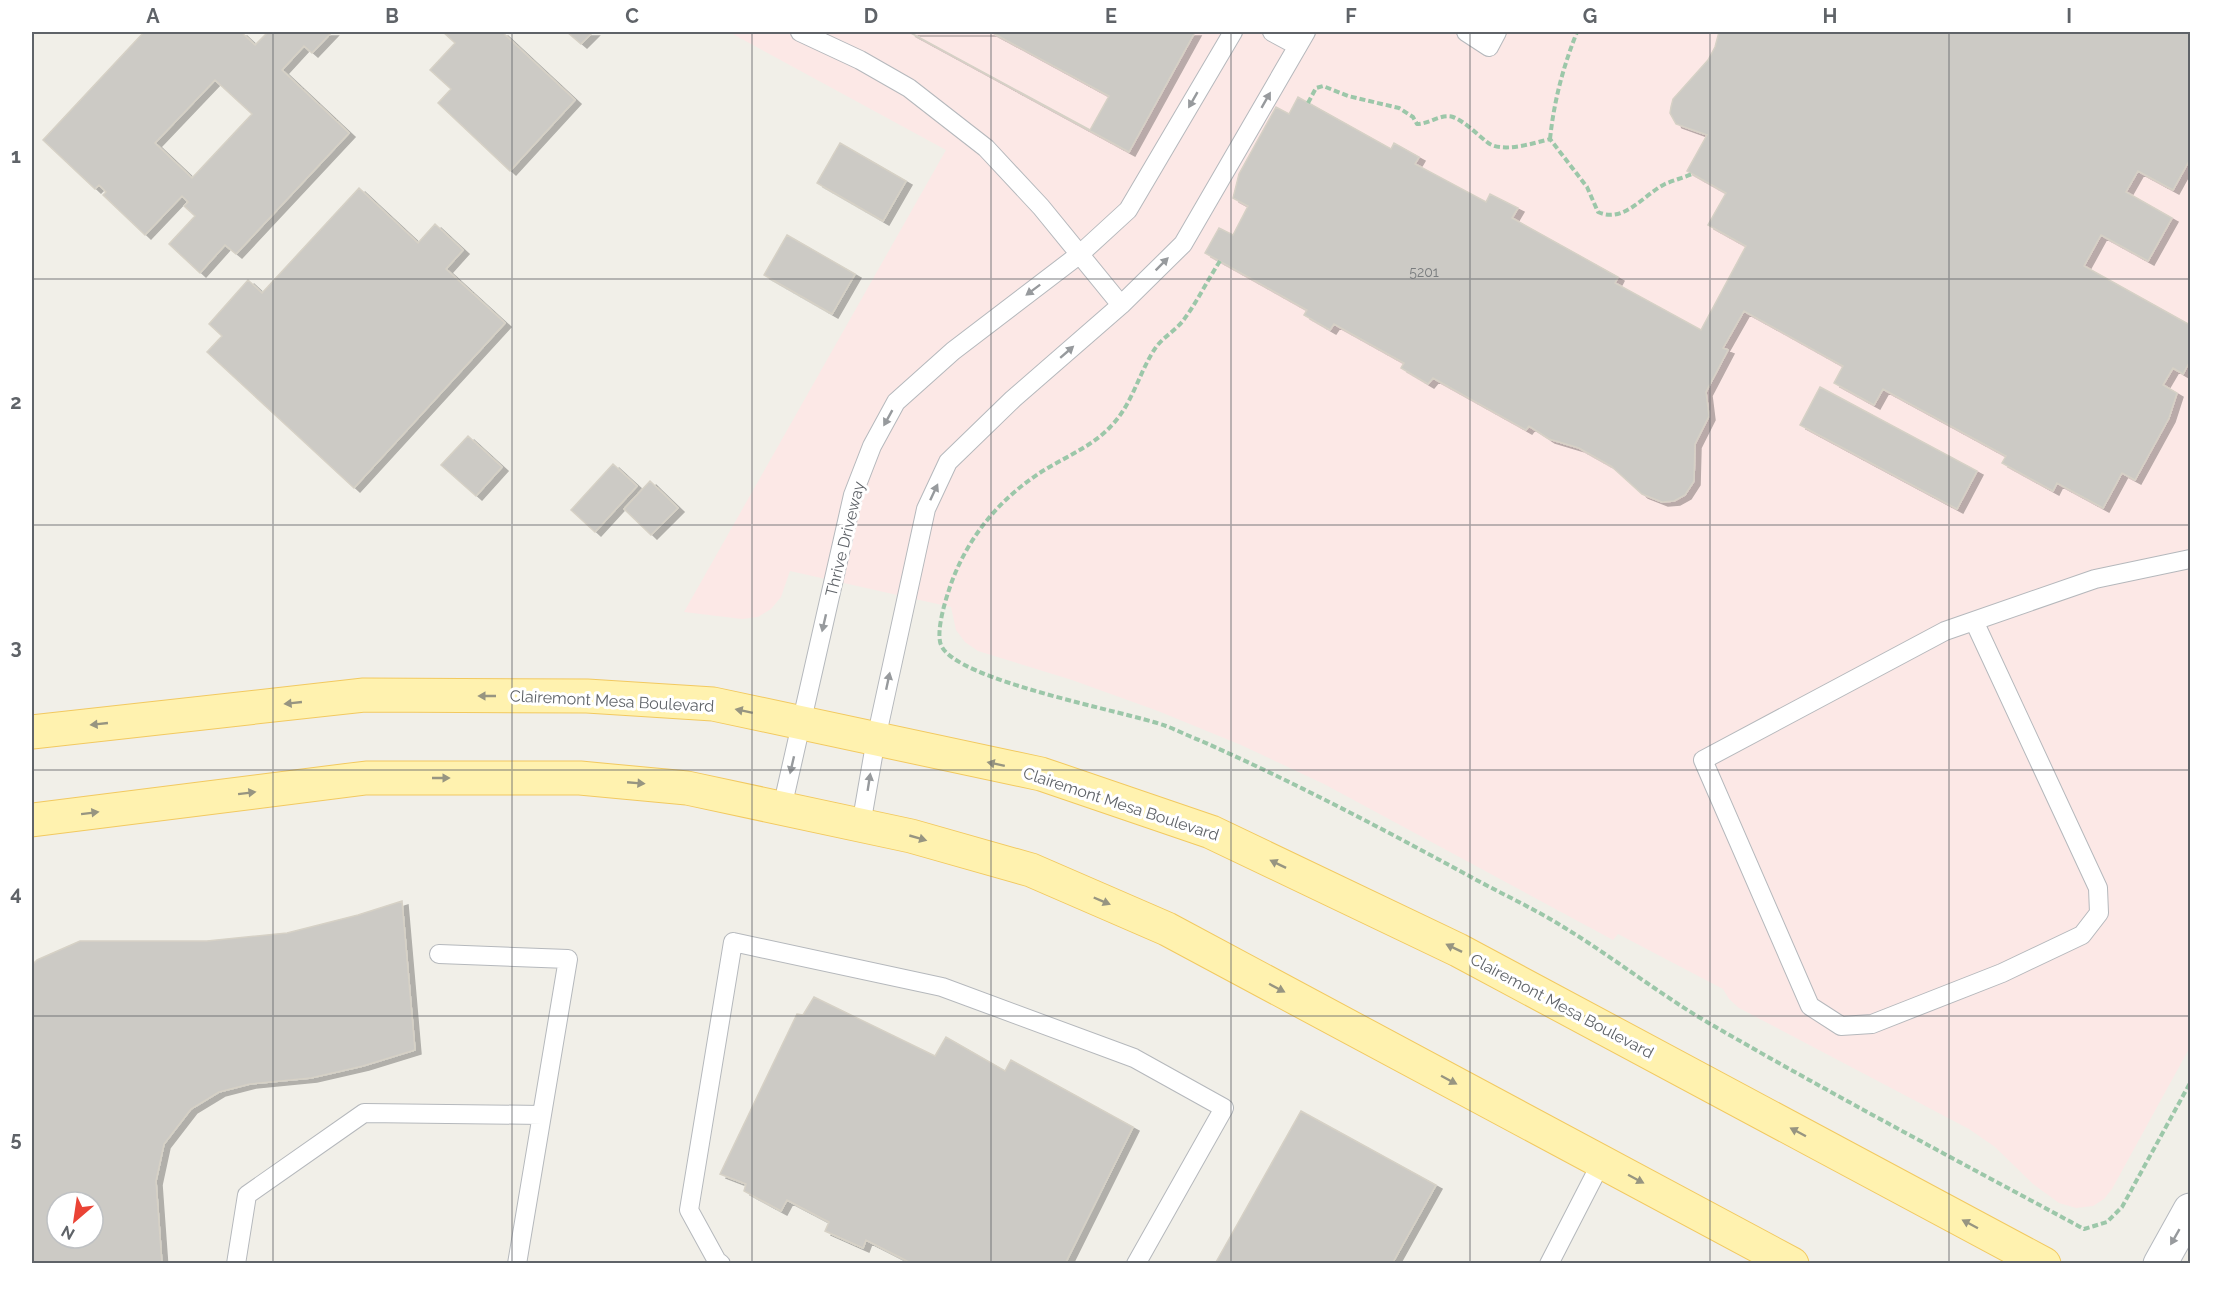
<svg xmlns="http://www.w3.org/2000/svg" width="2222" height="1295" font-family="Raleway,sans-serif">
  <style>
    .medical { fill: #fce8e6 }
    .building { fill: #cccac5; stroke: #d6d1c6; stroke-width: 1.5; fill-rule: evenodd; filter: url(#shadow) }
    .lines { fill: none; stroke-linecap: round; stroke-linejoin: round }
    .service-casing { stroke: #b5b8bc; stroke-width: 20 }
    .secondary-casing { stroke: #b6babf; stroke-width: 35 }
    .primary-casing { stroke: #f2c960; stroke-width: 35 }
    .path { stroke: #9cc7a9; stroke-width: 4; stroke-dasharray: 6 3; stroke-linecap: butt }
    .service { stroke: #fff; stroke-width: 18 }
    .secondary { stroke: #fff; stroke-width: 33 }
    .primary { stroke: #fff2af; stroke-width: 33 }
    .oneway { fill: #979a9d }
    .oneway2 { fill: #979581 }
    .grid { fill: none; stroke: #5f6368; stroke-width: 1.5; stroke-opacity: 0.55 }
    .labels { text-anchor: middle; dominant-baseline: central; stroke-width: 6; stroke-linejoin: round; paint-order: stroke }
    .number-label { font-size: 14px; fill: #7a7d7f }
    .street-label { font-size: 16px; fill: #5f6368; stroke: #fff }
    .neatline { fill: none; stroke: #5f6368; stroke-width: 2 }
    .grid-label { font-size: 20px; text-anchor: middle; font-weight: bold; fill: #5f6368 }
  </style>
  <defs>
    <filter id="shadow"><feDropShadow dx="6" dy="4" stdDeviation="0" flood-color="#0004"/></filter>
  </defs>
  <rect width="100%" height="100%" fill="#f1efe8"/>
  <path class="medical" d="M 729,32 L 2190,32 L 2190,1047 L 2112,1189 L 2104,1199 L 2093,1206 L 2076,1208 L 2059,1203 L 2033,1184 L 1995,1147 L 1969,1129 L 1739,1008 L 1729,999 L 1723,989 L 1618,934 L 1613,940 L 1324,784 L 1241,745 L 1158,711 L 1072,680 L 978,651 L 965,642 L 956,630 L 951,607 L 790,571 L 781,597 L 771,609 L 758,617 L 742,619 L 684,612 L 946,150 Z"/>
  <path class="building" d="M 144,32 L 241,32 L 255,45 L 268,32 L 332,32 L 312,53 L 304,46 L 282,70 L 349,133 L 236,254 L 225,245 L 200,273 L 169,244 L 195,216 L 184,206 L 188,202 L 182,196 L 145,235 L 103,195 L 106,192 L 99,185 L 95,189 L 43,140 ZM 215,80 L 252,114 L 192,178 L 155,143 Z
    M 443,32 L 502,32 L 575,100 L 510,171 L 438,103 L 451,89 L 430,70 L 455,43 Z
    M 567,32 L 593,32 L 581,44 Z
    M 909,32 L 1195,32 L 1129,152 Z
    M 909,32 L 991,32 L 1109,96 L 1090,130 Z
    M 1719,32 L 2190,32 L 2190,159 L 2173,190 L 2138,171 L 2126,192 L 2172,218 L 2148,261 L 2101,235 L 2084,266 L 2190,325 L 2190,361 L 2183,374 L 2173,368 L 2163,385 L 2177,393 L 2169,418 L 2135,480 L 2122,473 L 2103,508 L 2057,483 L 2053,491 L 2002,463 L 2006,456 L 1883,389 L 1874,405 L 1834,383 L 1843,366 L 1744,311 L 1723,348 L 1728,350 L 1706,392 L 1709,416 L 1695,444 L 1694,481 L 1685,495 L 1674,501 L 1662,502 L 1642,494 L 1611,466 L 1579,448 L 1549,439 L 1529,426 L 1526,430 L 1433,378 L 1428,384 L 1401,368 L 1404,363 L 1334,324 L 1330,330 L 1304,315 L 1307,310 L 1205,253 L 1219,228 L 1233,235 L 1248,206 L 1233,198 L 1239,174 L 1276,107 L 1289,114 L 1298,97 L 1391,149 L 1394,143 L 1419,157 L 1415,164 L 1486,202 L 1490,194 L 1518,208 L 1512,218 L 1618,277 L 1615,283 L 1701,330 L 1746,246 L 1708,225 L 1726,193 L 1687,171 L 1707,135 L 1676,124 L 1670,113 L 1671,107 L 1673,99 L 1708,60 L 1715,47 Z
    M 840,143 L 906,181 L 883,221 L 817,183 Z
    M 359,188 L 418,243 L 435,224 L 463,250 L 446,269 L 505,323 L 354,488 L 207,352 L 222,336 L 209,324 L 248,280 L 262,293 Z
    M 787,235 L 855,274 L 832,314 L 764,275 Z
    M 1820,387 L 1977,471 L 1957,509 L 1800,425 Z
    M 468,436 L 502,467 L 476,496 L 441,465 Z
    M 613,464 L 637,486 L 595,532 L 571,510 Z
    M 650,481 L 678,508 L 651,535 L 624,509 Z
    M 402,901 L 415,1050 L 363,1066 L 311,1078 L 250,1084 L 219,1092 L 191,1109 L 164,1144 L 156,1181 L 162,1264 L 32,1264 L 32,965 L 37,960 L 80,941 L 207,941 L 287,933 L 358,915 ZM 57,1202 L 93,1202 L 93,1238 L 57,1238 Z
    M 814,997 L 935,1056 L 946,1037 L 1005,1071 L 1011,1060 L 1133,1127 L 1065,1264 L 913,1264 L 866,1240 L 863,1248 L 825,1231 L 829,1222 L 787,1200 L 781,1211 L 744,1191 L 746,1184 L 720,1174 L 797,1014 L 803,1015 Z
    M 1301,1111 L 1436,1185 L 1392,1264 L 1215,1264 Z"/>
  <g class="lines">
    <defs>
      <path id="service" d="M 800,32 L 860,60 L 909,88 L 986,148 L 1041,207 L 1121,305
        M 1272,32 L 1298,46
        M 1466,32 L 1489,47 L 1497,32
        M 1974,621 L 2098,888 L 2099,913 L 2082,935 L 2002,973 L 1872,1024 L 1841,1026 L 1810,1006 L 1703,760 L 1945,631 L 2095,579 L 2190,559
        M 782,808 L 853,495 L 872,446 L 896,402 L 953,351 L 1080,254 L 1128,210 L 1233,32
        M 861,825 L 876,739 L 926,509 L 948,462 L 1013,399 L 1121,305 L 1183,244 L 1306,32
        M 439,954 L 568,959 L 517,1264
        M 236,1264 L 247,1195 L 364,1113 L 542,1115
        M 721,1264 L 717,1261 L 689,1210 L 733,942 L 942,987 L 1134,1058 L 1224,1108 L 1136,1264
        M 1549,1264 L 1602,1161"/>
      <path id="secondary" d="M 2160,1264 L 2190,1210"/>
      <path id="primary" d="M 32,732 L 364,695 L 587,696 L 713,704 L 1041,774 L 1211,832 L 1458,950 L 2044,1264
        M 32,820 L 366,778 L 580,778 L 687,788 L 911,836 L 1031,870 L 1167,929 L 1792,1264"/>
    </defs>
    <use href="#service" class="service-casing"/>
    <use href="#secondary" class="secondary-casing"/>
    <use href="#primary" class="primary-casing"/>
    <path class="path" d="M 1308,103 L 1316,88 L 1323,86 L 1348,96 L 1399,108 L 1413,117 L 1417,124 C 1429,124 1442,113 1453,117 C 1464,121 1478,135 1487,142 C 1501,154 1534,143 1550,139 L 1587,187 L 1598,212 C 1624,224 1643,195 1665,184 C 1674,180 1683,178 1692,174
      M 1550,139 C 1554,101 1563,67 1577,32
      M 1220,261 C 1207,281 1196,304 1182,322 C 1174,331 1163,338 1156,347 C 1139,372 1133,403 1112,425 C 1096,443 1074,453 1053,465 C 1003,493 965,538 948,593 C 944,605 936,633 941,645 C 956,681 1125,711 1166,726 C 1177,730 1188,736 1199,740 C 1292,781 1381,828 1471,877 C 1502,894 1535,909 1565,928 C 1614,958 1658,993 1707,1022 C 1831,1094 1958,1161 2084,1229 L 2107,1222 L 2122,1207 L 2190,1083"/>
    <use href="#service" class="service"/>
    <use href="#secondary" class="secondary"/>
    <use href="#primary" class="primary"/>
  </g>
  <defs><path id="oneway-solid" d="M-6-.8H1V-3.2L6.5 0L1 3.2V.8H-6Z" transform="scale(1.5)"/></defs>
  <g class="oneway">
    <use href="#oneway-solid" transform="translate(1193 100) rotate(120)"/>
    <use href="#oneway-solid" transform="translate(1266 100) rotate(-60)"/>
    <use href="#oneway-solid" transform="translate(1162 264) rotate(-45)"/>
    <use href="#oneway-solid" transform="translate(1033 290) rotate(143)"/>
    <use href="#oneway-solid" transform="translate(1067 352) rotate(-41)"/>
    <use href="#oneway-solid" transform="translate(888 418) rotate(119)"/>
    <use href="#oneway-solid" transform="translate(934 492) rotate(-65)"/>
    <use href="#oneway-solid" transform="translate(824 623) rotate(103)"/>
    <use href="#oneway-solid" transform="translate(888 681) rotate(-78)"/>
    <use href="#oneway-solid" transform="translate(792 765) rotate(103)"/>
    <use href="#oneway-solid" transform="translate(869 782) rotate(-81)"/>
    <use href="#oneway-solid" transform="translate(2175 1237) rotate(120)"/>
  </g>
  <g class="oneway2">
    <use href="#oneway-solid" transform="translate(487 696) rotate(-180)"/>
    <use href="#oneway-solid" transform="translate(293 703) rotate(174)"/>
    <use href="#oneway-solid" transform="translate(744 711) rotate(-168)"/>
    <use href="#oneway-solid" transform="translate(99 724) rotate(174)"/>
    <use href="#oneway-solid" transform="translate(996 764) rotate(-168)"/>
    <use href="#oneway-solid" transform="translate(441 778)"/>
    <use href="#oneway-solid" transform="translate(636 783) rotate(5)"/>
    <use href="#oneway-solid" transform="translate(247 793) rotate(-7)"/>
    <use href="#oneway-solid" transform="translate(90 813) rotate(-7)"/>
    <use href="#oneway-solid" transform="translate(918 838) rotate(16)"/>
    <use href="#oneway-solid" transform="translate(1278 864) rotate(-154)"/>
    <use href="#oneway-solid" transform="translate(1102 901) rotate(23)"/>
    <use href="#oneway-solid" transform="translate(1454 948) rotate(-154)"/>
    <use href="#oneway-solid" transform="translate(1277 988) rotate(28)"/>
    <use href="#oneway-solid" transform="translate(1449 1080) rotate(28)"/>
    <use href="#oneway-solid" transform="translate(1798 1132) rotate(-152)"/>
    <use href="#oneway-solid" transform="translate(1636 1179) rotate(28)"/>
    <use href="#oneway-solid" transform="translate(1970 1224) rotate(-152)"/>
  </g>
  <path class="grid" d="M 273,32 L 273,1264M 512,32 L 512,1264M 752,32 L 752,1264M 991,32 L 991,1264M 1231,32 L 1231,1264M 1470,32 L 1470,1264M 1710,32 L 1710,1264M 1949,32 L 1949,1264M 32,279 L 2190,279M 32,525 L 2190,525M 32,770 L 2190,770M 32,1016 L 2190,1016"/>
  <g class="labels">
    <g class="number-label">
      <text x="1424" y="272">5201</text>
    </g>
    <g class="street-label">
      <text transform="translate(845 539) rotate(-76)">Thrive Driveway</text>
      <text transform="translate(612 701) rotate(3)">Clairemont Mesa Boulevard</text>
      <text transform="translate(1121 804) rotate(18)">Clairemont Mesa Boulevard</text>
      <text transform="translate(1562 1006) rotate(28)">Clairemont Mesa Boulevard</text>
    </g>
  </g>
  <rect width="2222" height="1295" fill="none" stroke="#ffffff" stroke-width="66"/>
  <g transform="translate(75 1220) rotate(209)"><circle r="28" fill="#ffffff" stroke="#bfc1c3" stroke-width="1.5"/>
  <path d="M0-4.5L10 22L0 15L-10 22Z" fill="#ea4335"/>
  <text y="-9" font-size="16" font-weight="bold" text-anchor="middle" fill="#5f6368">N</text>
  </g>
  <rect x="33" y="33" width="2156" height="1229" class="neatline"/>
  <g class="grid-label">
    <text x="153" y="23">A</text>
    <text x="392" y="23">B</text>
    <text x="632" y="23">C</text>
    <text x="871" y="23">D</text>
    <text x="1111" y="23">E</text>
    <text x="1351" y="23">F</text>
    <text x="1590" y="23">G</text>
    <text x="1830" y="23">H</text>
    <text x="2069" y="23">I</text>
    <text x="16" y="163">1</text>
    <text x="16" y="409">2</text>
    <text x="16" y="654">3</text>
    <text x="16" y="900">4</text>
    <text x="16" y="1146">5</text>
  </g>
</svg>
